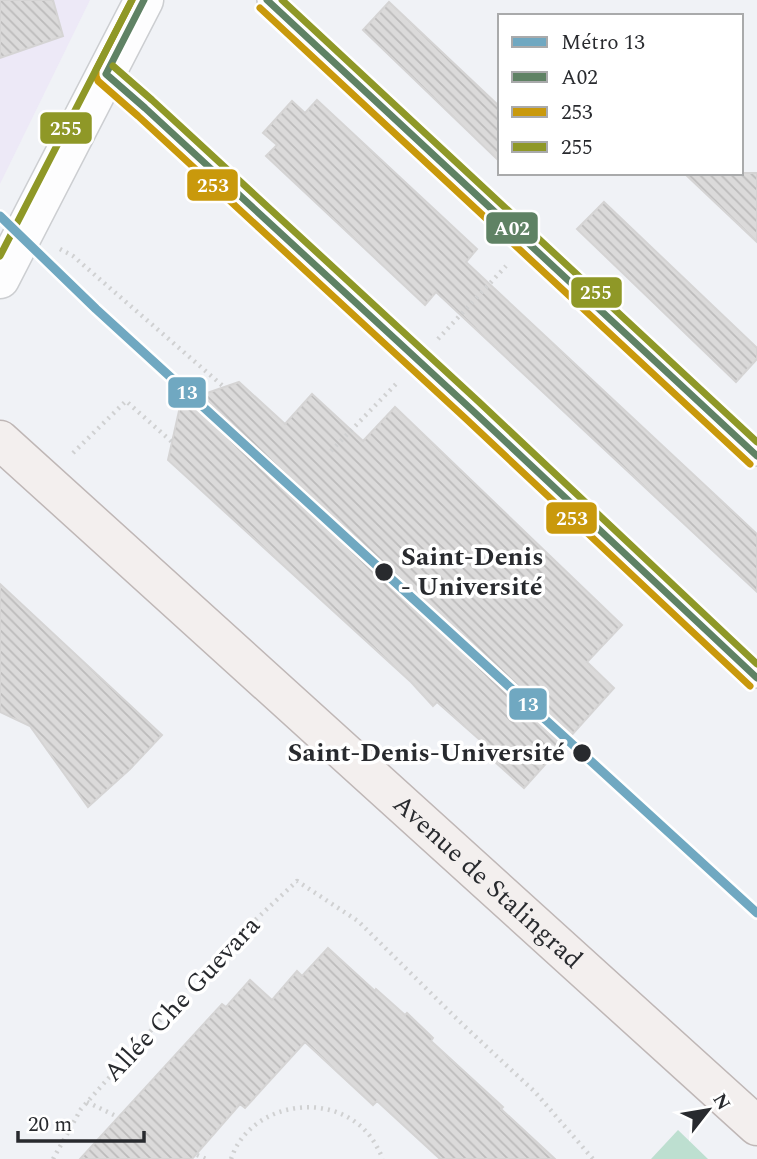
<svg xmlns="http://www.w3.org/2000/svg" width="757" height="1159" font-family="Spectral,serif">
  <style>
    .education { fill: #ede9f7 }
    .green { fill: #bddfd0 }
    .building { fill: url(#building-back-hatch); stroke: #d5d4d4; stroke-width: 2 }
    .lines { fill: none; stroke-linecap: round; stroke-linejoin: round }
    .lane-casing { stroke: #ccced1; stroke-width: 22 }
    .street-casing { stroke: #ccced1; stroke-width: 41 }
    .primary-casing { stroke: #bfb7b6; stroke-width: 41 }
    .path { stroke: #d0d1d2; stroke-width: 4.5; stroke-dasharray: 2 5; stroke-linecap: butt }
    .lane { stroke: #fdfdfe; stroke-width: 19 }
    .street { stroke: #fdfdfe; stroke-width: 38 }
    .primary { stroke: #f3efee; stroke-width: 38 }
    .bus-1-casing { stroke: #fff; stroke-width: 12 }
    .bus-2-casing { stroke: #fff; stroke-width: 12 }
    .bus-3-casing { stroke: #fff; stroke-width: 12 }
    .bus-1 { stroke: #5f8264; stroke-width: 7 }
    .bus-2 { stroke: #c9990c; stroke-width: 7 }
    .bus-3 { stroke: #8f9827; stroke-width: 7 }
    .metro-1-casing { stroke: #fff; stroke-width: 14 }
    .metro-1 { stroke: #70a8c1; stroke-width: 9 }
    .stop-dot { fill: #282a2e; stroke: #fff; stroke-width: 2.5 }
    .labels { text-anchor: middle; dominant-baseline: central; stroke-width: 7; stroke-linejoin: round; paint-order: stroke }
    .stop-label { font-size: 26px; font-weight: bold; fill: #282a2e; stroke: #fff; text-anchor: start }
    .street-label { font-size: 26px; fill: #282a2e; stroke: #fff }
    .line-badge { stroke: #fff; stroke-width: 2.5 }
    .badge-label { font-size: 19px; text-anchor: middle; font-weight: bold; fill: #fff }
  </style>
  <defs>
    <pattern id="building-back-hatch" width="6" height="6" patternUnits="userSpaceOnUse" patternTransform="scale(1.75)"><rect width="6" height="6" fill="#dbdada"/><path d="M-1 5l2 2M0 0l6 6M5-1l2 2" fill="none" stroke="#bcbbbb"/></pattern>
  </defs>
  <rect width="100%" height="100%" fill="#f0f2f6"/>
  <path class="education" d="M 0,0 L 90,0 L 0,184 Z"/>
  <path class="green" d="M 678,1130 L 708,1159 L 651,1159 Z"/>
  <path class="building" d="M 0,0 L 53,0 L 63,36 L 0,58 Z
    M 389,2 L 500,107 L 500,162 L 363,30 Z
    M 317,100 L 477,249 L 466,262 L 757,534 L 757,592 L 436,292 L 425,305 L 266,156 L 277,145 L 263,133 L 292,101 L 305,113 Z
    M 684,173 L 757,173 L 757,242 Z
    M 604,202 L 757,348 L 757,359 L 736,382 L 577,229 Z
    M 239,382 L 285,424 L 312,394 L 363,441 L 395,407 L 622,625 L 587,662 L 614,688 L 524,788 L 485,753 L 489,748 L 437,702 L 433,706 L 411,682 L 168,460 L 181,402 Z
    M 0,584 L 162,735 L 130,769 L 88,807 L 30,726 L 0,712 Z
    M 328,948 L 375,991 L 376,989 L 405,1015 L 407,1013 L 433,1038 L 431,1041 L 503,1107 L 501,1109 L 555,1159 L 440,1159 L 377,1101 L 373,1105 L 305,1042 L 245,1108 L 240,1104 L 192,1159 L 80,1159 L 222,1004 L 226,1007 L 250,980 L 272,1000 L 297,971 L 302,976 Z"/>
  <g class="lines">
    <defs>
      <path id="lane" d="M 267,0 L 757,456
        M 106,74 L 145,108 L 472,410 L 757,678"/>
      <path id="street" d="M 0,279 L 144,0"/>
      <g id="primary">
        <path id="s1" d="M 0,440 L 757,1126"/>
      </g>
    </defs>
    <use href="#lane" class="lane-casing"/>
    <use href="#street" class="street-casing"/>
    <use href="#primary" class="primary-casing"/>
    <path class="path" d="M 60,249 L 73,256 L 224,387
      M 438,339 L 506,266
      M 331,451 L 396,384
      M 73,453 L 126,401 L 172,442
      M 87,1102 L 118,1117
      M 197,1155 L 206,1159
      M 53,1159 L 81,1109 L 221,952 L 297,881 L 358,921 L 459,1021 L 535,1092 L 593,1159
      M 231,1159 C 233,1154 235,1148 238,1144 C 262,1105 322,1095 358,1124 C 370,1133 377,1146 383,1159"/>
    <use href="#lane" class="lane"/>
    <use href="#street" class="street"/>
    <use href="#primary" class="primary"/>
    <defs>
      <path id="bus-1" d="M 267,0 L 757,456
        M 106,74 L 145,108 L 472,410 L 757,678
        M 106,74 L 144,0"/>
      <path id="bus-2" d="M 132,0 L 96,70 L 96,76 L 98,81 L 138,116 L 465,418 L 750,686
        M 260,8 L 750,464"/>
      <path id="bus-3" d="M 282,0 L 757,442
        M 113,66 L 152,100 L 479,402 L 757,664
        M 0,256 L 132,0"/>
    </defs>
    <use href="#bus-1" class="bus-1-casing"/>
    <use href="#bus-2" class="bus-2-casing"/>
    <use href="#bus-3" class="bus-3-casing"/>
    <use href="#bus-1" class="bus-1"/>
    <use href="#bus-2" class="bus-2"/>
    <use href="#bus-3" class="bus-3"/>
    <defs>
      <path id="metro-1" d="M 0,216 L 96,309 L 757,913"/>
    </defs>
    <use href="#metro-1" class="metro-1-casing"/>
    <use href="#metro-1" class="metro-1"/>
  </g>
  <g class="stop-dot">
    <circle cx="384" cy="572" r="10"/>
    <circle cx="582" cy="753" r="10"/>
  </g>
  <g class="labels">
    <g class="stop-label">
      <text x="401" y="557">Saint-Denis<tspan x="401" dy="30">- Université</tspan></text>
      <text x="565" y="753" text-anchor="end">Saint-Denis-Université</text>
    </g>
    <g class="street-label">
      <text stroke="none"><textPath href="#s1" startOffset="658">Avenue de Stalingrad</textPath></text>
      <text transform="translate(182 999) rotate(-47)">Allée Che Guevara</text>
    </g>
  </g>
  <g class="line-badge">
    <rect x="39" y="111" width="54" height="34" rx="7" fill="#8f9827"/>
    <rect x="186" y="168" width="53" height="34" rx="7" fill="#c9990c"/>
    <rect x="485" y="211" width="54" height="34" rx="7" fill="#5f8264"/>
    <rect x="570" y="276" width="53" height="33" rx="7" fill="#8f9827"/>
    <rect x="167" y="376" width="40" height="33" rx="7" fill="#70a8c1"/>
    <rect x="545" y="501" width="53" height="34" rx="7" fill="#c9990c"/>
    <rect x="508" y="687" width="40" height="34" rx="7" fill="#70a8c1"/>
  </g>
  <g class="badge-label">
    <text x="66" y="135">255</text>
    <text x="213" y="192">253</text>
    <text x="512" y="235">A02</text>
    <text x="596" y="299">255</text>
    <text x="187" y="399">13</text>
    <text x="572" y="525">253</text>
    <text x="528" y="711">13</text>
  </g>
  <rect x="498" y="14" width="245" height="161" fill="#ffffff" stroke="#a9aaab" stroke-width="2"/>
  <rect x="512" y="37" width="35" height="10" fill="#70a8c1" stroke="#a9aaab" stroke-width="2"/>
  <text x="561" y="49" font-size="21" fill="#282a2e">Métro 13</text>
  <rect x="512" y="72" width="35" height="10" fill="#5f8264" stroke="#a9aaab" stroke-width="2"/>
  <text x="561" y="84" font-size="21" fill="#282a2e">A02</text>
  <rect x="512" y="107" width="35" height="10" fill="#c9990c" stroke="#a9aaab" stroke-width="2"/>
  <text x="561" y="119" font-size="21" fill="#282a2e">253</text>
  <rect x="512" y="142" width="35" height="10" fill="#8f9827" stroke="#a9aaab" stroke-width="2"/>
  <text x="561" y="154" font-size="21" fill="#282a2e">255</text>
  <g transform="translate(708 1110) rotate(59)" stroke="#ffffff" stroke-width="5" paint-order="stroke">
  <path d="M0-5L12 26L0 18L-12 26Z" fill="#282a2e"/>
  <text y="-10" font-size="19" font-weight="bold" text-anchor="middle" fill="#282a2e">N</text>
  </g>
  <path d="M18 1131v10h126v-10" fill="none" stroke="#282a2e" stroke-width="3.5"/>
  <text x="28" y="1131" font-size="21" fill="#282a2e" stroke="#ffffff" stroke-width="5" paint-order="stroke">20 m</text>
</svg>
